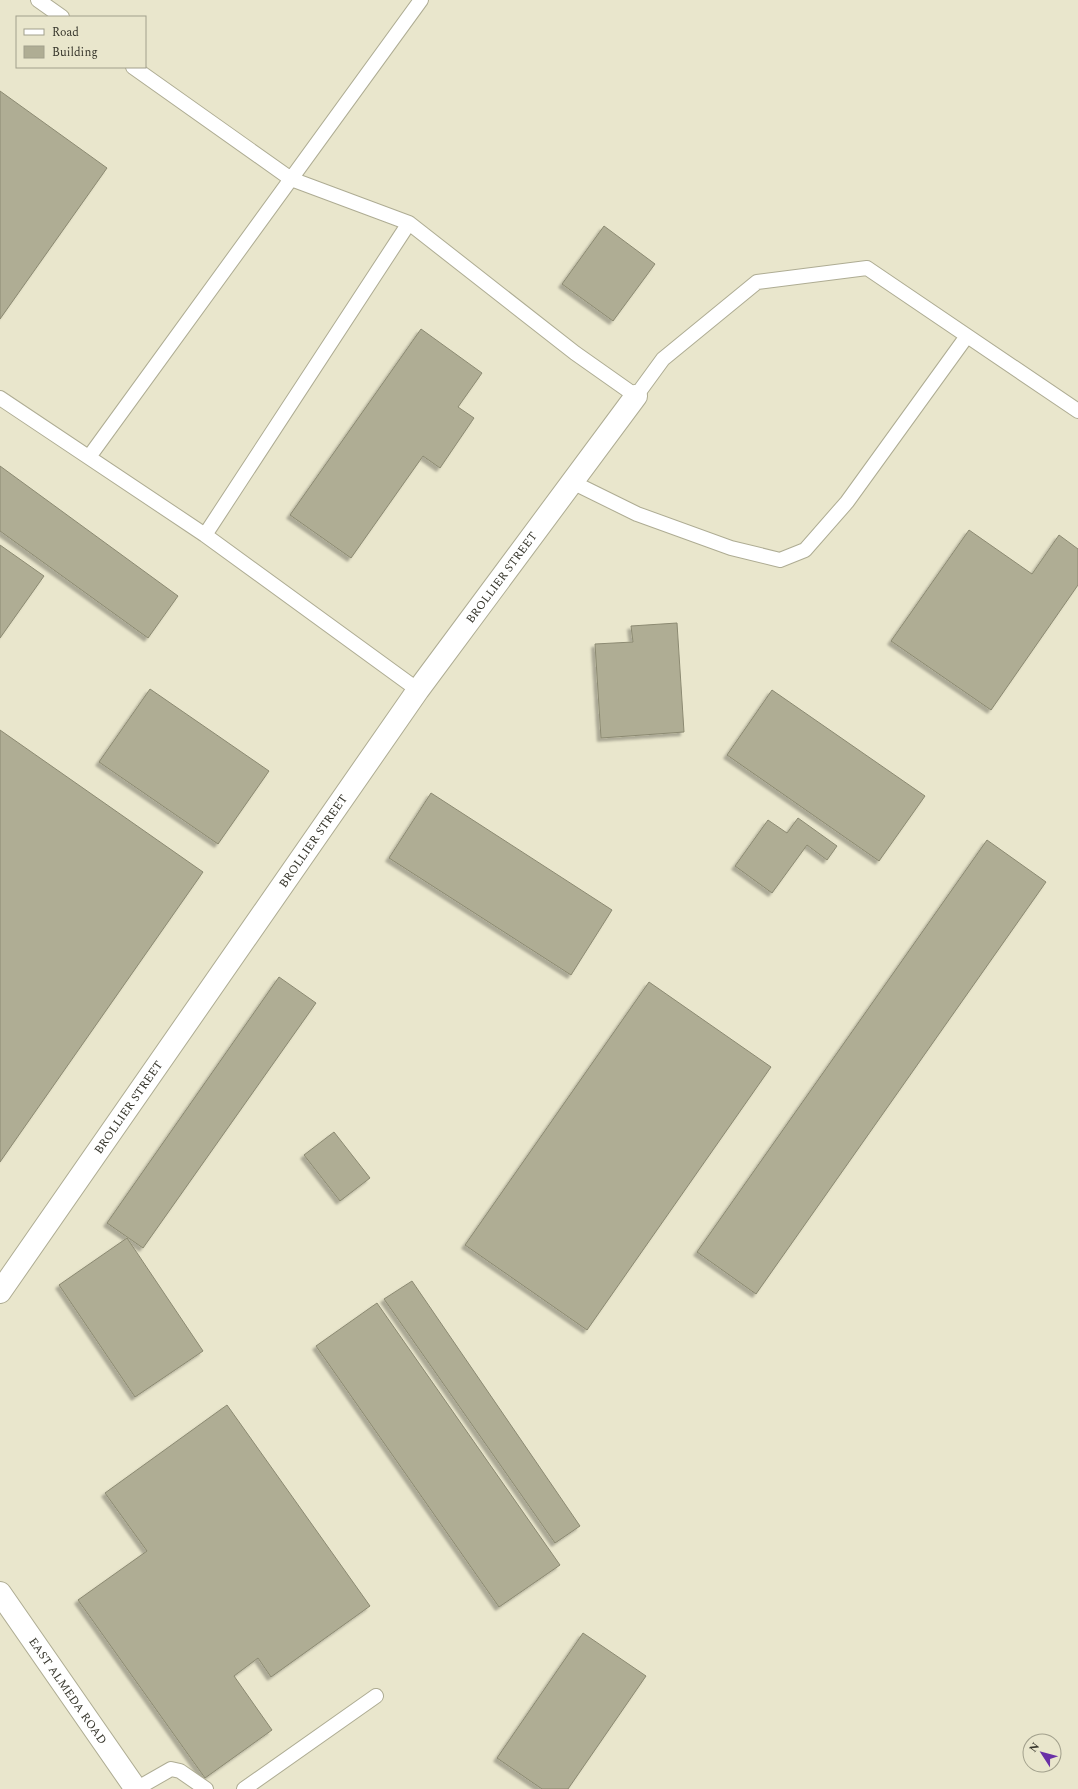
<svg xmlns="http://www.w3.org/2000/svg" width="1078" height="1789" font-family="Spectral,serif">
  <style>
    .building { fill: #afad94; stroke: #8c8a72; filter: url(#shadow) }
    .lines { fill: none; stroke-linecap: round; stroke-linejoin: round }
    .lane-casing { stroke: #aeac93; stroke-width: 16 }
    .street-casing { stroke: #aeac93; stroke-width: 24 }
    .lane { stroke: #fff; stroke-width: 14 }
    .street { stroke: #fff; stroke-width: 22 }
    .labels { text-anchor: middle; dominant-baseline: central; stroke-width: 3.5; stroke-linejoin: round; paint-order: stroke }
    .street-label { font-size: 12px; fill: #38372d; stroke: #e9e6cc }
  </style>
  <defs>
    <filter id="shadow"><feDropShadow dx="-3.5" dy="3.5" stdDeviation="1" flood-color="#0004"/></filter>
  </defs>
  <rect width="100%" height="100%" fill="#e9e6cc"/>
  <path class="building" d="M 0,91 L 107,168 L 0,319 Z
    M 604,226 L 655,264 L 613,321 L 562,284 Z
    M 421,329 L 482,373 L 458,407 L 474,418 L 440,468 L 423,456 L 351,558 L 290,515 Z
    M 0,466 L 178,596 L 148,638 L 0,531 Z
    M 969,530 L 1032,574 L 1059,535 L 1078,549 L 1078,585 L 991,710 L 891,641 Z
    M 0,545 L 44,576 L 0,638 Z
    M 677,623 L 684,732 L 601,738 L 595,644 L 633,642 L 631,626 Z
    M 150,689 L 269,771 L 218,844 L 99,762 Z
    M 772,690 L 925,796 L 879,861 L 727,755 Z
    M 0,730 L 203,872 L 0,1162 Z
    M 431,793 L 612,910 L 571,975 L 389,858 Z
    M 798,818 L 837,846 L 827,860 L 807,845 L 772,893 L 735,866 L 768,820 L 787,833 Z
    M 987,840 L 1046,882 L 756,1294 L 697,1252 Z
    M 279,977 L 316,1003 L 143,1248 L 107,1223 Z
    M 649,982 L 771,1067 L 587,1330 L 465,1245 Z
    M 334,1132 L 370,1178 L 340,1201 L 304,1155 Z
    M 127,1238 L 203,1351 L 135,1397 L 59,1285 Z
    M 412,1281 L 580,1526 L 555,1543 L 384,1299 Z
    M 377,1303 L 560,1565 L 499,1607 L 316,1346 Z
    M 227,1405 L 370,1606 L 271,1677 L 258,1658 L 234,1676 L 272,1730 L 205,1778 L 78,1600 L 147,1551 L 105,1493 Z
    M 583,1633 L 646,1676 L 568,1789 L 542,1789 L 497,1758 Z"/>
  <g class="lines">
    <defs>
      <path id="lane" d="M 38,0 L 62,17
        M 133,67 L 291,179 L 409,223
        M 0,398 L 205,535 L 418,690
        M 89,457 L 421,0
        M 572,482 L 637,514 L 731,548 L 780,560 L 805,550 L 847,502 L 967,336
        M 205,535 L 409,223 L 575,353 L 636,396 L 663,359 L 757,282 L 867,268 L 1078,411
        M 136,1789 L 171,1769 L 180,1771 L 206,1789
        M 244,1789 L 376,1696"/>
      <g id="street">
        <path id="s1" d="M 0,1292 L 418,690 L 636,396"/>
        <path id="s2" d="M 0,1593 L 136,1789"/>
      </g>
    </defs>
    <use href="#lane" class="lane-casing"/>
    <use href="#street" class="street-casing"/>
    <use href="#lane" class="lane"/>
    <use href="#street" class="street"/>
  </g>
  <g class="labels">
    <g class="street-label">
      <text stroke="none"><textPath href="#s1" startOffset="873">BROLLIER STREET</textPath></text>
      <text stroke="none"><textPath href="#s1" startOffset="549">BROLLIER STREET</textPath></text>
      <text stroke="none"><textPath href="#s1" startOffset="225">BROLLIER STREET</textPath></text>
      <text stroke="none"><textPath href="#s2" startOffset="119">EAST ALMEDA ROAD</textPath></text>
    </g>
  </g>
  <rect x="16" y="16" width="130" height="52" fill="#e9e6cc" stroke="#a2a08c"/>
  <rect x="24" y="29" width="20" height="6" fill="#ffffff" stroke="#a2a08c"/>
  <text x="52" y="36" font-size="12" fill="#38372d">Road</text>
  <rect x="24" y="46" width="20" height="12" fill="#afad94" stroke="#a2a08c"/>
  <text x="52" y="56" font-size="12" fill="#38372d">Building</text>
  <g transform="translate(1042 1753) rotate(306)"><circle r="19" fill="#e9e6cc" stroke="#a2a08c"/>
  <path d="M0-3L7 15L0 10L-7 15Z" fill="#6a30a6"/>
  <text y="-6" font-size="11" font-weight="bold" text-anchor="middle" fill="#38372d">N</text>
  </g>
</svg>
